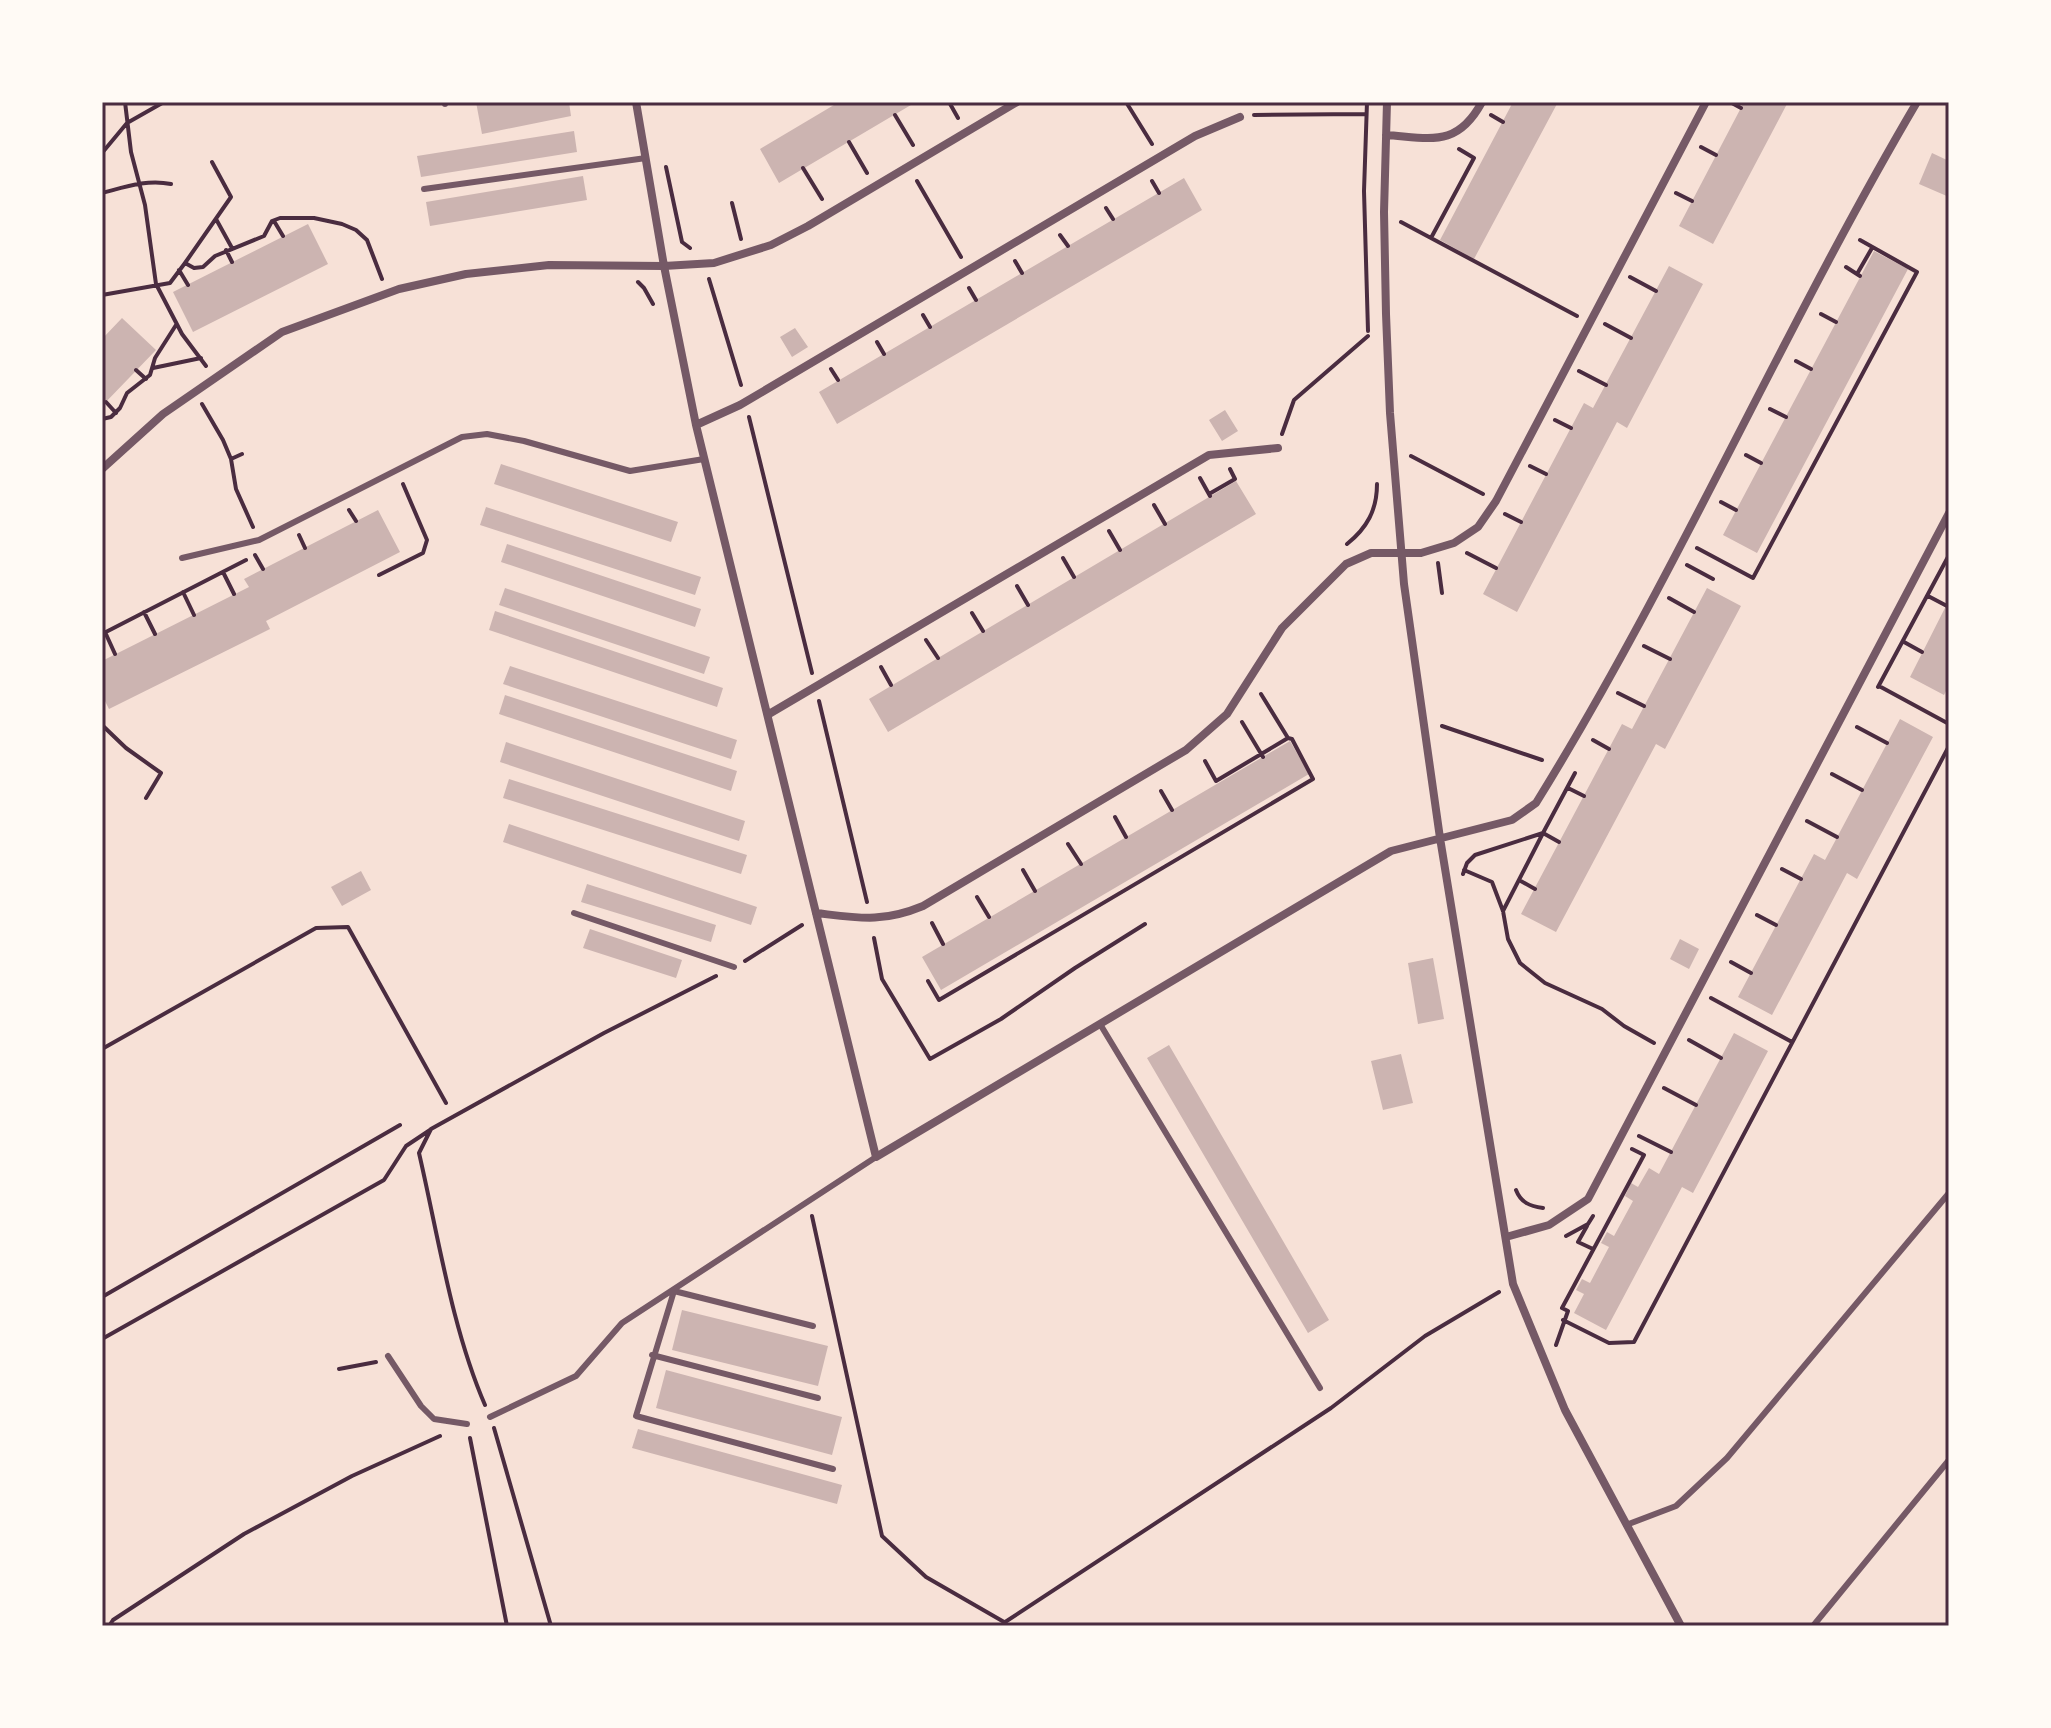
<svg xmlns="http://www.w3.org/2000/svg" width="2051" height="1728" font-family="Manrope,sans-serif">
  <style>
    .building { fill: #ccb4b1 }
    .lines { fill: none; stroke-linecap: round; stroke-linejoin: round }
    .path { stroke: #4a2c40; stroke-width: 4 }
    .service { stroke: #755966; stroke-width: 6 }
    .minor { stroke: #755966; stroke-width: 8 }
    .neatline { fill: none; stroke: #4a2c40; stroke-width: 3 }
  </style>
  <rect width="100%" height="100%" fill="#f7e1d7"/>
  <path class="building" d="M 476,102 L 569,102 L 571,116 L 482,134 Z
    M 839,102 L 916,102 L 779,183 L 760,149 Z
    M 1513,102 L 1558,102 L 1474,259 L 1440,240 Z
    M 1744,102 L 1788,102 L 1713,244 L 1679,226 Z
    M 574,131 L 577,152 L 421,177 L 417,156 Z
    M 1932,153 L 1949,161 L 1949,197 L 1919,184 Z
    M 583,176 L 587,200 L 430,226 L 426,202 Z
    M 1184,178 L 1202,210 L 837,424 L 819,392 Z
    M 308,224 L 328,264 L 193,332 L 173,292 Z
    M 1874,251 L 1908,269 L 1757,553 L 1723,535 Z
    M 1669,266 L 1703,284 L 1627,428 L 1617,422 L 1517,612 L 1483,594 L 1584,403 L 1593,408 Z
    M 122,318 L 156,350 L 102,406 L 102,339 Z
    M 795,328 L 808,347 L 792,357 L 780,337 Z
    M 1225,410 L 1238,431 L 1222,441 L 1209,420 Z
    M 501,464 L 678,522 L 671,542 L 494,484 Z
    M 1236,481 L 1256,514 L 888,732 L 869,699 Z
    M 486,507 L 701,577 L 695,595 L 480,525 Z
    M 378,510 L 400,552 L 266,621 L 270,629 L 109,709 L 102,695 L 102,661 L 249,587 L 244,579 Z
    M 507,544 L 701,609 L 695,627 L 501,562 Z
    M 505,588 L 710,657 L 704,674 L 499,605 Z
    M 1707,588 L 1741,606 L 1665,749 L 1656,744 L 1556,932 L 1521,914 L 1622,724 L 1632,729 Z
    M 1949,600 L 1949,685 L 1944,695 L 1910,677 Z
    M 495,611 L 723,688 L 717,707 L 489,630 Z
    M 510,666 L 737,740 L 731,759 L 503,684 Z
    M 505,695 L 737,771 L 731,791 L 499,714 Z
    M 1900,719 L 1933,737 L 1857,879 L 1847,873 L 1772,1015 L 1738,997 L 1814,854 L 1825,860 Z
    M 1290,741 L 1309,774 L 941,990 L 922,957 Z
    M 506,742 L 745,821 L 739,841 L 500,762 Z
    M 509,779 L 747,855 L 741,874 L 503,798 Z
    M 509,824 L 757,907 L 751,925 L 503,842 Z
    M 361,871 L 371,890 L 342,906 L 331,887 Z
    M 587,884 L 716,925 L 711,942 L 581,902 Z
    M 590,929 L 682,960 L 676,978 L 583,948 Z
    M 1680,939 L 1699,949 L 1689,969 L 1670,959 Z
    M 1433,958 L 1444,1019 L 1418,1024 L 1408,963 Z
    M 1734,1033 L 1768,1051 L 1693,1193 L 1682,1187 L 1606,1330 L 1574,1313 L 1584,1294 L 1576,1290 L 1582,1279 L 1590,1283 L 1609,1247 L 1601,1243 L 1607,1232 L 1614,1236 L 1633,1201 L 1625,1196 L 1631,1183 L 1638,1187 L 1649,1168 L 1659,1174 Z
    M 1169,1045 L 1329,1320 L 1308,1333 L 1147,1058 Z
    M 1401,1054 L 1413,1103 L 1383,1110 L 1371,1061 Z
    M 682,1310 L 828,1346 L 818,1386 L 672,1350 Z
    M 666,1370 L 842,1417 L 832,1455 L 656,1408 Z
    M 638,1429 L 842,1485 L 837,1504 L 632,1448 Z"/>
  <g class="lines">
    <path class="path" d="M 125,102 L 131,152 L 145,205 L 156,284 L 182,334 L 206,366
      M 949,102 L 958,118
      M 1126,102 L 1152,144
      M 1367,102 L 1364,191 L 1368,331
      M 1730,102 L 1741,108
      M 895,115 L 913,145
      M 1254,115 L 1365,114
      M 1491,115 L 1503,122
      M 849,142 L 867,173
      M 1701,147 L 1716,155
      M 102,153 L 127,123 L 164,102
      M 666,167 L 682,242 L 690,248
      M 803,168 L 822,199
      M 917,181 L 961,257
      M 1152,181 L 1159,193
      M 102,193 C 125,187 147,179 171,184
      M 1676,193 L 1692,201
      M 732,203 L 741,239
      M 1106,208 L 1113,219
      M 216,219 L 232,248
      M 274,221 L 283,236
      M 1401,222 L 1577,316
      M 1060,235 L 1068,246
      M 1431,238 L 1474,158 L 1459,149
      M 226,250 L 232,262
      M 1015,261 L 1022,273
      M 185,263 L 231,197 L 212,162
      M 1846,267 L 1860,276
      M 179,270 L 188,285
      M 1857,274 L 1872,248
      M 1630,277 L 1656,291
      M 709,279 L 741,385
      M 638,282 L 644,288 L 653,304
      M 969,288 L 976,300
      M 102,295 L 170,283 L 185,263 L 194,268 L 203,267 L 215,256 L 264,236 L 272,221 L 280,218 L 314,218 L 342,224 L 356,230 L 367,240 L 382,279
      M 1821,314 L 1836,322
      M 923,315 L 930,327
      M 1605,324 L 1631,338
      M 877,342 L 884,354
      M 1796,361 L 1811,369
      M 153,368 L 201,358
      M 831,369 L 838,380
      M 136,370 L 146,379
      M 1579,371 L 1606,385
      M 106,402 L 116,413
      M 202,404 L 223,440 L 231,459 L 236,489 L 253,527
      M 1770,409 L 1786,417
      M 749,417 L 812,673
      M 102,419 L 111,417 L 120,408 L 127,393 L 150,375 L 155,358 L 176,325
      M 1555,420 L 1571,428
      M 1282,434 L 1294,400 L 1368,336
      M 1746,455 L 1761,463
      M 1411,456 L 1483,494
      M 231,459 L 242,454
      M 1530,466 L 1546,474
      M 1200,478 L 1210,496
      M 1209,494 L 1235,479 L 1230,469
      M 1721,502 L 1736,510
      M 1154,505 L 1165,524
      M 349,510 L 356,521
      M 1505,514 L 1521,522
      M 1109,531 L 1120,550
      M 299,535 L 305,548
      M 1347,544 C 1367,528 1377,510 1377,484
      M 1697,548 L 1753,578 L 1917,272 L 1860,240
      M 1467,553 L 1496,568
      M 255,555 L 263,569
      M 1063,558 L 1074,577
      M 1438,563 L 1442,593
      M 1687,565 L 1713,579
      M 223,572 L 234,594
      M 379,575 L 423,553 L 427,540 L 403,484
      M 1017,586 L 1028,605
      M 183,592 L 194,615
      M 1928,596 L 1947,606
      M 1669,598 L 1694,612
      M 144,612 L 155,634
      M 972,613 L 983,631
      M 105,632 L 115,654
      M 102,634 L 246,560
      M 926,640 L 938,658
      M 1904,642 L 1922,652
      M 1644,646 L 1670,659
      M 881,667 L 891,685
      M 1879,686 L 1949,724
      M 1878,687 L 1949,555
      M 1618,693 L 1644,706
      M 819,701 L 867,902
      M 1242,722 L 1263,757
      M 102,725 L 126,748 L 161,773 L 146,798
      M 1442,726 L 1542,760
      M 1857,727 L 1887,743
      M 1593,740 L 1609,749
      M 1205,761 L 1216,781 L 1288,738 L 1261,694
      M 1832,774 L 1862,790
      M 1568,788 L 1584,796
      M 1161,791 L 1172,810
      M 1115,817 L 1126,837
      M 1807,821 L 1837,837
      M 1068,844 L 1081,864
      M 1782,869 L 1801,879
      M 1023,870 L 1035,891
      M 1464,870 L 1492,882 L 1503,911 L 1508,939 L 1520,963 L 1545,983 L 1602,1009 L 1624,1026 L 1654,1043
      M 1463,874 L 1467,863 L 1475,855 L 1543,833 L 1575,773
      M 1519,880 L 1535,889
      M 977,897 L 989,917
      M 1503,911 L 1543,833 L 1559,842
      M 1757,915 L 1776,925
      M 932,923 L 943,944
      M 874,938 L 882,979 L 930,1059 L 1001,1019 L 1075,968 L 1145,924
      M 745,961 L 802,925
      M 1731,962 L 1751,973
      M 928,981 L 939,1000 L 1313,779 L 1292,739 L 1288,738
      M 1711,998 L 1792,1042
      M 1689,1040 L 1721,1058
      M 102,1049 L 316,928 L 348,927 L 446,1103
      M 1664,1088 L 1696,1105
      M 1639,1136 L 1671,1152
      M 1516,1190 C 1521,1203 1530,1206 1543,1208
      M 812,1216 L 882,1536 L 926,1577 L 1011,1626
      M 1587,1226 L 1578,1242 L 1593,1249
      M 1566,1236 L 1588,1224 L 1593,1216
      M 102,1297 L 400,1125
      M 1563,1320 L 1609,1343 L 1634,1342 L 1949,746
      M 102,1339 L 384,1180 L 406,1146 L 430,1130
      M 1556,1345 L 1568,1311 L 1562,1308 L 1644,1155 L 1632,1149
      M 339,1369 L 376,1362
      M 485,1405 C 452,1329 438,1235 419,1153 L 431,1129 L 604,1033 L 716,976
      M 494,1428 L 551,1626
      M 470,1438 L 507,1626
      M 109,1626 L 113,1620 L 244,1534 L 352,1476 L 440,1436
      M 999,1626 L 1331,1408 L 1425,1336 L 1499,1292"/>
    <path class="service" d="M 445,102 L 445,104
      M 424,189 L 646,158
      M 182,558 L 259,540 L 462,437 L 487,434 L 524,441 L 630,471 L 704,459
      M 574,913 L 734,967
      M 1100,1024 L 1320,1388
      M 813,1326 L 674,1291 L 636,1416 L 833,1469
      M 652,1355 L 818,1398
      M 388,1356 L 421,1406 L 434,1419 L 467,1424
      M 490,1417 L 576,1376 L 622,1323 L 876,1157
      M 1626,1525 L 1676,1506 L 1727,1458 L 1949,1193
      M 1813,1626 L 1949,1460"/>
    <path class="minor" d="M 636,102 L 664,266 L 696,425 L 876,1157 L 1391,851 L 1512,820 L 1536,803 C 1676,577 1782,331 1917,102
      M 1387,102 L 1384,212 L 1386,314 L 1390,413 L 1404,584 L 1440,838 L 1513,1284 L 1565,1410 L 1681,1626
      M 1386,135 C 1431,138 1457,148 1482,102
      M 696,425 L 740,405 L 1195,136 L 1240,117
      M 102,469 L 163,414 L 282,332 L 399,289 L 466,274 L 549,265 L 664,266 L 714,263 L 771,245 L 808,226 L 1017,102
      M 769,714 L 1209,455 L 1278,448
      M 816,913 C 859,918 882,923 923,906 L 1186,750 L 1227,714 L 1282,628 L 1346,564 L 1371,553 L 1421,553 L 1454,543 L 1478,527 L 1496,501 L 1706,102
      M 1506,1237 L 1549,1225 L 1588,1199 L 1949,513"/>
  </g>
  <rect width="2051" height="1728" fill="none" stroke="#fffaf5" stroke-width="208"/>
  <rect x="104" y="104" width="1843" height="1520" class="neatline"/>
</svg>
